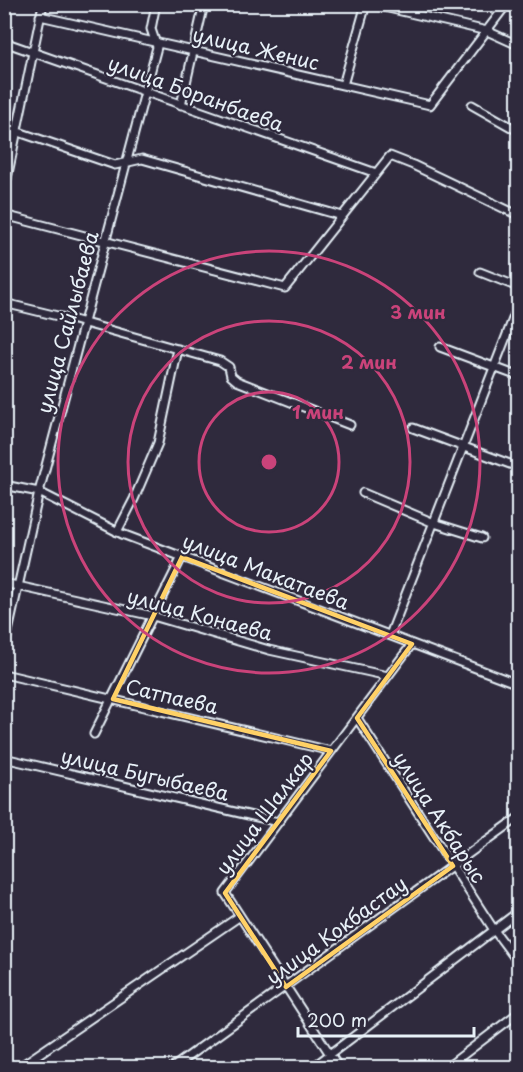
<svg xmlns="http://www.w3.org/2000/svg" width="523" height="1072" font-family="'Playpen Sans',sans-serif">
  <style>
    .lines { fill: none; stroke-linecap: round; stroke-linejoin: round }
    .minor-casing { stroke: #e8f1f8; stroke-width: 11 }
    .minor { stroke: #2f2a3d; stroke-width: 7 }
    .marked { fill: none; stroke: #ffd166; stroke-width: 4.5; stroke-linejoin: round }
    .ring { fill: none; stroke: #ca437a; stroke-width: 3 }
    .labels { text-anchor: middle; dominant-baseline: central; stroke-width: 4.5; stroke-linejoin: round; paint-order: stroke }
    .street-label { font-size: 20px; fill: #e8f1f8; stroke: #2f2a3d }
    .centre { fill: #ca437a; stroke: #2f2a3d; stroke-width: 3 }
    .ring-label { font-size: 18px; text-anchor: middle; font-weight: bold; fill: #ca437a; stroke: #2f2a3d; stroke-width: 4.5; stroke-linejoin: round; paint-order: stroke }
  </style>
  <rect width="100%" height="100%" fill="#2f2a3d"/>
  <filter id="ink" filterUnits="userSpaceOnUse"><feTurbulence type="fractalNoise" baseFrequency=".0167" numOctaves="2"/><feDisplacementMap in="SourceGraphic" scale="12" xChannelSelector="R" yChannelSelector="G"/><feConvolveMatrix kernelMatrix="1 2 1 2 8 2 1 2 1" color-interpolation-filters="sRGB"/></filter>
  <g filter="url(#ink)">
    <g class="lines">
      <defs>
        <path id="minor" d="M 371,4 L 487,31 L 518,45
          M 40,16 L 430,105 L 507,4
          M 4,42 L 376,173
          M 343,85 L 366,4
          M 181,105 L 204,4
          M 472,105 L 518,131
          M 4,127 L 115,165 L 142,159 L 342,216
          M 4,193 L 43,4
          M 4,215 L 285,288 L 390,156 L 413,165 L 518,215
          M 480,272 L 518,287
          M 4,303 L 74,320 L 220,361 L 229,367 L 231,376 L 237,381 L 350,425
          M 440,347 L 518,376
          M 413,428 L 518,467
          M 4,485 L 39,492 L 122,534 L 518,684
          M 363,493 L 434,523 L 482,538
          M 117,532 L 134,499 L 158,443 L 178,349
          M 4,583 L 153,616 L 269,650 L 388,676
          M 390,635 L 518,306
          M 4,650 L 39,492 L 157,47 L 151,29 L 156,4
          M 4,674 L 331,751
          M 357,718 L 494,930 L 518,962
          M 94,734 L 182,557
          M 4,758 L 278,822
          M 18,1068 L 240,916
          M 172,1068 L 518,818
          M 312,1068 L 518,912
          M 339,1068 L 225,893 L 412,644
          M 446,1068 L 518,1013"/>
      </defs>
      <use href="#minor" class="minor-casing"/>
      <use href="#minor" class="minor"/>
    </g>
  </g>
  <path class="marked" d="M 182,557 L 412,644 L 357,718 L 453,866 L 286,987 L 225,893 L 331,751 L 113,699 Z"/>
  <g class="ring">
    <circle cx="269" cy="462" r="70"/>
    <circle cx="269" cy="462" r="141"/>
    <circle cx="269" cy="462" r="211"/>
  </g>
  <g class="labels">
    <g class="street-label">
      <text transform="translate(256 48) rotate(13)">улица Женис</text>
      <text transform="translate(196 93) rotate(20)">улица Боранбаева</text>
      <text transform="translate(67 322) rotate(-75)">улица Сайлыбаева</text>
      <text transform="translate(266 571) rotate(21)">улица Макатаева</text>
      <text transform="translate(200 614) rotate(15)">улица Конаева</text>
      <text transform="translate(172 696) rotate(13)">Сатпаева</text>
      <text transform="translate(145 774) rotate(13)">улица Бугыбаева</text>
      <text transform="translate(264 813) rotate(-53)">улица Шалкар</text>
      <text transform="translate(440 817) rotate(57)">улица Акбарыс</text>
      <text transform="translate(336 930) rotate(-36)">улица Кокбастау</text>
    </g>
  </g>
  <circle cx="269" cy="462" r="9" class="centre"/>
  <g class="ring-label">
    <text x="418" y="319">3 мин</text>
    <text x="369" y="369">2 мин</text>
    <text x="318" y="419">1 мин</text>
  </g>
  <rect width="523" height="1072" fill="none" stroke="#2f2a3d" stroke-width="24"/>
  <rect x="12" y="12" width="499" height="1048" fill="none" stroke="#e8f1f8" stroke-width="2" filter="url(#ink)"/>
  <path d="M298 1027v9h176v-9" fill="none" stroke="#e8f1f8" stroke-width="3"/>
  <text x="307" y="1027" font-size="18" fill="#e8f1f8" stroke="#2f2a3d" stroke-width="4.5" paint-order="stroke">200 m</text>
</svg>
